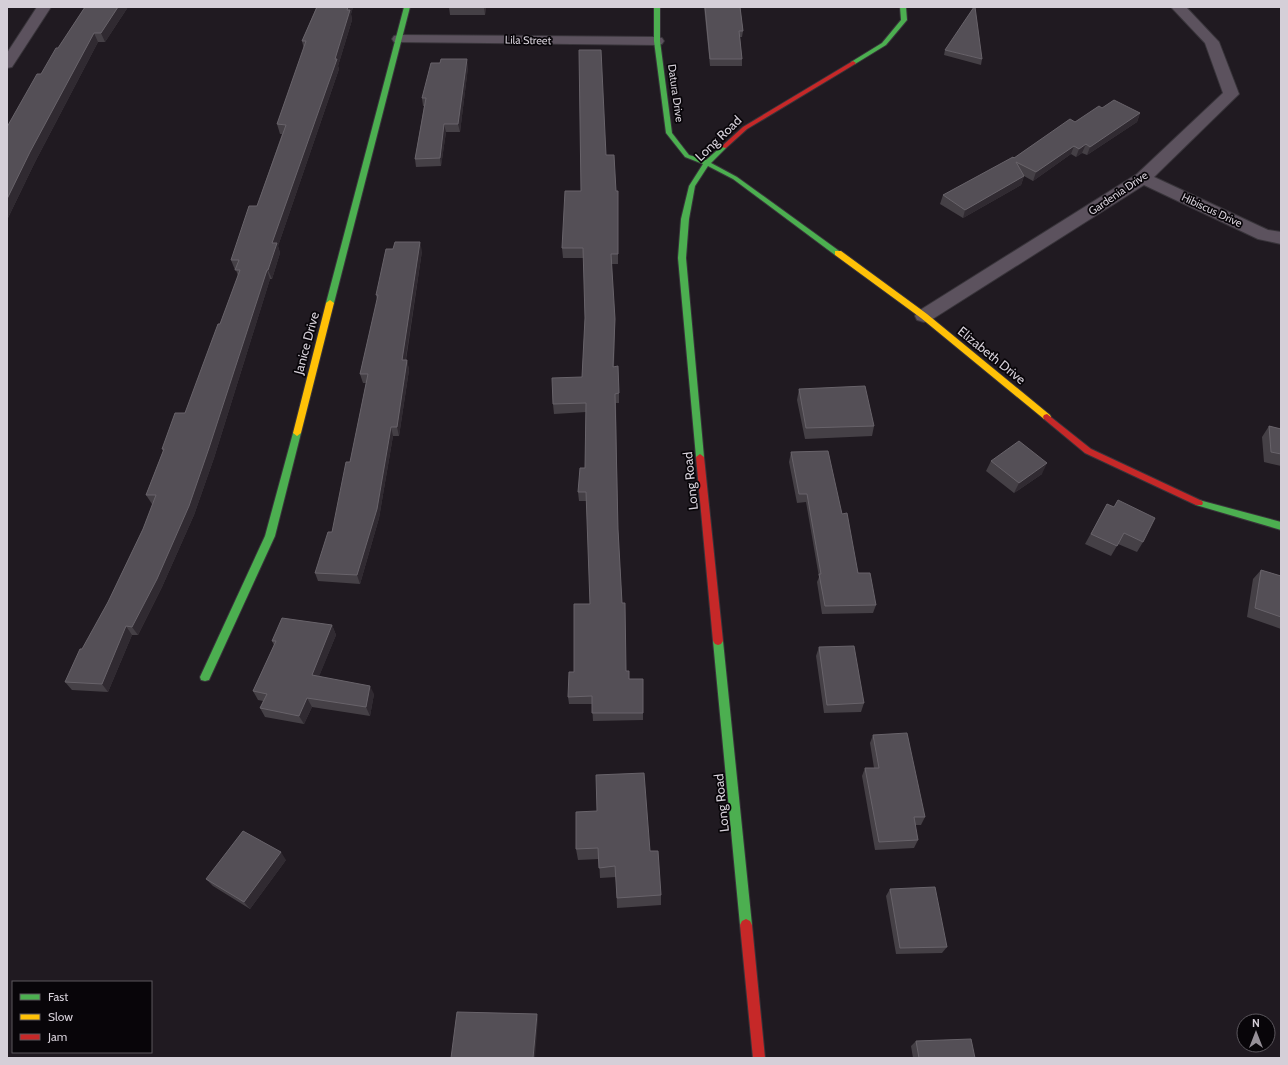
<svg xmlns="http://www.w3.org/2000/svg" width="1288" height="1065" font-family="Cabin,sans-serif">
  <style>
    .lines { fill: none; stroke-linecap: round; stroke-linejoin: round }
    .street-casing { stroke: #38343a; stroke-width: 2 }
    .fast-casing { stroke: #38343a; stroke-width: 2 }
    .slow-casing { stroke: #38343a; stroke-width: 2 }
    .jam-casing { stroke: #38343a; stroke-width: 2 }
    .street { fill: #5c525e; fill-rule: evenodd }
    .fast { fill: #4caf50; fill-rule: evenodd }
    .slow { fill: #ffc107; fill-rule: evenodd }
    .jam { fill: #c62828; fill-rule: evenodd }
    .wall { fill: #454046 }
    .shaded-wall { fill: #302a31 }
    .building { fill: #544f56; stroke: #68636a }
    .labels { text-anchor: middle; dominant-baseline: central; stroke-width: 3.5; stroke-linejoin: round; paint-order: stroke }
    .far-street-label { font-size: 11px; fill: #d5cfd8; stroke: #080509 }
    .street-label { font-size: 13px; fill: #d5cfd8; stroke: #080509 }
  </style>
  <rect width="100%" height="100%" fill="#201a21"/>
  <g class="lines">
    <defs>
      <path id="street" d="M 37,7 L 51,7 L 12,67 L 7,68 L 7,53 Z
        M 1171,7 L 1186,7 L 1219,42 L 1239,94 L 1154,177 L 1268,230 L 1281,232 L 1281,244 L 1258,239 L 1144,185 L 931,320 L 924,322 L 917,320 L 915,316 L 917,312 L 1137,174 L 1223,93 L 1205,43 Z
        M 399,35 L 657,37 L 662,38 L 664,41 L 662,44 L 657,45 L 394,42 L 392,39 L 394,36 Z"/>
      <path id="fast" d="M 404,7 L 410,7 L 334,303 L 330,306 L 326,303 Z
        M 654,7 L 660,7 L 660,41 L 672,133 L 689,155 L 706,160 L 722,146 L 726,146 L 726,148 L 711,163 L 737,177 L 842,253 L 841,255 L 835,255 L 733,179 L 708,166 L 695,186 L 689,219 L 686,258 L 704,457 L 700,460 L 696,457 L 678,258 L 681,219 L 689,186 L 703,164 L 685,157 L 666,133 L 654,41 Z
        M 900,7 L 906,7 L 907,20 L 886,45 L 855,64 L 851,64 L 851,62 L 882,43 L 901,20 Z
        M 297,430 L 301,433 L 275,536 L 209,680 L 205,681 L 201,680 L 200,677 L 265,536 L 293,433 Z
        M 1199,500 L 1281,522 L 1281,530 L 1196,505 L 1195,503 Z
        M 718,637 L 721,638 L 723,641 L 752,925 L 750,929 L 746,931 L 742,929 L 740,925 L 713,641 L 715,638 Z"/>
      <path id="slow" d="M 835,251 L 841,251 L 927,314 L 1050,415 L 1051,417 L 1050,419 L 1044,419 L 921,318 L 835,255 Z
        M 330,300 L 334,303 L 301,433 L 297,436 L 293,433 L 326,303 Z"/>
      <path id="jam" d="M 853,61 L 856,63 L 855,64 L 747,129 L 726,148 L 721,147 L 743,127 Z
        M 1047,414 L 1091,449 L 1202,501 L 1203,503 L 1202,505 L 1196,505 L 1085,453 L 1044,419 L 1043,417 L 1044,415 Z
        M 700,454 L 704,457 L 723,641 L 721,644 L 718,645 L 715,644 L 713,641 L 696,457 Z
        M 746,919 L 750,921 L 752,925 L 765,1058 L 753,1058 L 740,925 L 742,921 Z"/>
    </defs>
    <use href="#street" class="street-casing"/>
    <use href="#fast" class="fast-casing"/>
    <use href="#slow" class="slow-casing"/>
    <use href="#jam" class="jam-casing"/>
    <use href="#street" class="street"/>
    <use href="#fast" class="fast"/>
    <use href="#slow" class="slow"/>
    <use href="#jam" class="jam"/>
  </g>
  <path class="wall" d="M 85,7 L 128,7 L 105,42 L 98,42 L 35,162 L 7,220 L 7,127 Z
    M 316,7 L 353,7 L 351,14 L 352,20 L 338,66 L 339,69 L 278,246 L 280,253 L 272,279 L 270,279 L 214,458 L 194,515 L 162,587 L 138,635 L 132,635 L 108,692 L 72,690 L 65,682 L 108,602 L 143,529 L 153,504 L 152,504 L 146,495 L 163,451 L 162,449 L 185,413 L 220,324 L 238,276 L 236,270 L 235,270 L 231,260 L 257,206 L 282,134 L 280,134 L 277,124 L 304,49 L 302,41 L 316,8 Z
    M 449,7 L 486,7 L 485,15 L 450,15 Z
    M 704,7 L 740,7 L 743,31 L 742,37 L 740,37 L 742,59 L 742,66 L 710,66 Z
    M 945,50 L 982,59 L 981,65 L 944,55 Z
    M 468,67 L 460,132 L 446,132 L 441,166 L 416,167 L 415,159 L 424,106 L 423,106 L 422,98 Z
    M 1102,108 L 1140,113 L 1137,122 L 1087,155 L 1082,153 L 1076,157 L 1071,154 L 1033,181 L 1024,176 L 1021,185 L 963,218 L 940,204 L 943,195 L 1014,158 L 1075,122 Z
    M 606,155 L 616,191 L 618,191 L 618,264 L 611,264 L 615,328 L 614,367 L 619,393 L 619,403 L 616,403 L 618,532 L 626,671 L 629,679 L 643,679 L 643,720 L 593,721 L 592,704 L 569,704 L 568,697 L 590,604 L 587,501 L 579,501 L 578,492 L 585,468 L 586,412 L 554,414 L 553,404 L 582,377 L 585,318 L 584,258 L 563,258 L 562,248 L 581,191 Z
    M 422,251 L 406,360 L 407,360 L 409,370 L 399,436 L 393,436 L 379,518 L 360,584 L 318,581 L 315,573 L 332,532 L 350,462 L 366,383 L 363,383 L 360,374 L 377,300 L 376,295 Z
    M 799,389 L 874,426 L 872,436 L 805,439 L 797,400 Z
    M 1269,426 L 1281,429 L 1281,466 L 1264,462 L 1262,437 Z
    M 791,452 L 842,514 L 858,573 L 876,605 L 873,613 L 822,614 L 817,582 L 819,577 L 806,502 L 797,503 L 789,462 Z
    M 991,461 L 1042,474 L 1014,493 L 986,471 Z
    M 1107,504 L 1143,542 L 1137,552 L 1118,544 L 1111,556 L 1085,544 Z
    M 1261,570 L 1281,576 L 1281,629 L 1247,617 L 1253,579 Z
    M 332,625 L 336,635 L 319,676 L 374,694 L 370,716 L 312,707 L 304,724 L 265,717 L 260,708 L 263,701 L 258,700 L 253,691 L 274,645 L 272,641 Z
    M 819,647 L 864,703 L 861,712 L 824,713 L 816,656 Z
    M 873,735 L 925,817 L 921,825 L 915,825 L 918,840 L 914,848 L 875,850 L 862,776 L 865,768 L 874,768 L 870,743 Z
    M 576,812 L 650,851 L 661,895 L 661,905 L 617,908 L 616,877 L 600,878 L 599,859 L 578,860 L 576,849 Z
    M 286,860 L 250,909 L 213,886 L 206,879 Z
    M 890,889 L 947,947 L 942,953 L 896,954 L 886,896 Z
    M 916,1041 L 975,1058 L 913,1058 L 911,1046 Z"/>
  <path class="shaded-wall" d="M 118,7 L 128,7 L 105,42 L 101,33 Z
    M 348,7 L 353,7 L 351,14 L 352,20 L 338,66 L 339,69 L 278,246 L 280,253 L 272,279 L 268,270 L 272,243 L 335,59 Z
    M 484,7 L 486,7 L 485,15 Z
    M 94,33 L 98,42 L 35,162 L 7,220 L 7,199 L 30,152 Z
    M 467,59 L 468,67 L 460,132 L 458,124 Z
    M 1140,113 L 1137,122 L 1087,155 L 1090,147 Z
    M 444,124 L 446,132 L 441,166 L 440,158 Z
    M 1086,144 L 1082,153 L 1076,157 L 1079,149 Z
    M 1074,146 L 1071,154 L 1033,181 L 1036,172 Z
    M 1024,176 L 1021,185 L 963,218 L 965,210 Z
    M 420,242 L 422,251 L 404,370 L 402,360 Z
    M 267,270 L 270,279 L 214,458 L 194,515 L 162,587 L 138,635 L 132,627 Z
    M 615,319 L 615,328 L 613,376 L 613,367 Z
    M 407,360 L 409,370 L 399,436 L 397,427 Z
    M 391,427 L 393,436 L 379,518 L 360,584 L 357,575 Z
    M 1047,463 L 1042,474 L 1014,493 L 1019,483 Z
    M 332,625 L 336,635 L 316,684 L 312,675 Z
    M 126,626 L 132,635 L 108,692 L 102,684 Z
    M 370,686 L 374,694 L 370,716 L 366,707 Z
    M 307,698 L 312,707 L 304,724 L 299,716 Z
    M 281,852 L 286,860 L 250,909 L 244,902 Z
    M 537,1014 L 538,1019 L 535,1058 L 533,1058 Z"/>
  <path class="building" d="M 85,7 L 118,7 L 101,33 L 94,33 L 30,152 L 7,199 L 7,127 L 37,74 L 41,74 L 56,48 L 58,48 Z
    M 317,7 L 348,7 L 347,10 L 350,10 L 335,59 L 337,59 L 272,243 L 277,243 L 268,270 L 267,270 L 209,448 L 189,506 L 157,579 L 132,627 L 126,626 L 102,684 L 65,682 L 80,649 L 82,649 L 108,602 L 143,529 L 156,495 L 146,495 L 164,449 L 162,449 L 175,413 L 185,413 L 202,367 L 218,324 L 220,324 L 240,270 L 235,270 L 239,260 L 231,260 L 249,206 L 257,206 L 286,125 L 277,124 L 306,41 L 302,41 Z
    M 705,7 L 740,7 L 743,31 L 739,31 L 742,59 L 710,59 Z
    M 974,7 L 975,7 L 982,59 L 945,50 Z
    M 579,50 L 601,50 L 606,155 L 614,155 L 616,191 L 618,191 L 618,254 L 611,254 L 615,319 L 613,367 L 618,366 L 619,393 L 615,394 L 618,529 L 622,603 L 625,603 L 626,671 L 629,671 L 629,679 L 643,679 L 643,713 L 592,713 L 592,696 L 568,697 L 569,672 L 574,672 L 574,604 L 590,604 L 586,492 L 578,492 L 580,468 L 585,468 L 586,403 L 553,404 L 552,378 L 582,377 L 585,318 L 583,248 L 562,248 L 565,191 L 581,191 Z
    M 441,59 L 467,59 L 458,124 L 444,124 L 440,158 L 415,159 L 426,98 L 422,98 L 431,63 L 440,63 Z
    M 1114,100 L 1140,113 L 1090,147 L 1086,144 L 1079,149 L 1074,146 L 1036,172 L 1016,162 L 1024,176 L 965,210 L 943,195 L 1013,157 L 1014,158 L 1070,119 L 1075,122 L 1099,106 L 1102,108 Z
    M 395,242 L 420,242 L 402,360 L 407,360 L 397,427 L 391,427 L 377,509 L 357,575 L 315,573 L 328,532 L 332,532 L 346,462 L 350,462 L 368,374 L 360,374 L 378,295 L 376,295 L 386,249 L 393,249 Z
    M 865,386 L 874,426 L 806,428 L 799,389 Z
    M 1269,426 L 1281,429 L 1281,454 L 1271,452 Z
    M 1019,441 L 1047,463 L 1019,483 L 991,461 Z
    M 828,451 L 842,514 L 847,513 L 858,573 L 870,573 L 876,605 L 825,606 L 819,574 L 821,574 L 807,494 L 799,494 L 791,452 Z
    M 1118,500 L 1155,518 L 1143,542 L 1124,533 L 1117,546 L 1091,534 L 1107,504 L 1114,507 Z
    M 1261,570 L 1281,576 L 1281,617 L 1255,608 Z
    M 282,618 L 332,625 L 312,675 L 370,686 L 366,707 L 307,698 L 299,716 L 260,708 L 267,694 L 253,691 L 276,641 L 272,641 Z
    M 854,646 L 864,703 L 827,705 L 819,647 Z
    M 907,733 L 925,817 L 914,817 L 918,840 L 879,842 L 865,768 L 879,768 L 873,735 Z
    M 644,773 L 650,851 L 658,851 L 661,895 L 617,898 L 615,866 L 599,868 L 598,848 L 576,849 L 576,812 L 597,811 L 596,775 Z
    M 243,831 L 281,852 L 244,902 L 206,879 Z
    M 935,887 L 947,947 L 900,948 L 890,889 Z
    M 457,1012 L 537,1014 L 533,1058 L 451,1058 Z
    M 971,1039 L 975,1058 L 919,1058 L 916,1041 Z"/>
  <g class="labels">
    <g class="far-street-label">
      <text transform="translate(528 40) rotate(1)">Lila Street</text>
      <text transform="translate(676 93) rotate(82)">Datura Drive</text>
      <text transform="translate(1118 193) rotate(-34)">Gardenia Drive</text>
      <text transform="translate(1212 210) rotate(25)">Hibiscus Drive</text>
    </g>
    <g class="street-label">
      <text transform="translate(718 138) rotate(-44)">Long Road</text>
      <text transform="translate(306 343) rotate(-75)">Janice Drive</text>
      <text transform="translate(992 355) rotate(39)">Elizabeth Drive</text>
      <text transform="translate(690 481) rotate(-96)">Long Road</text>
      <text transform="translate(721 803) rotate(-96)">Long Road</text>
    </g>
  </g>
  <rect width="1288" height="1065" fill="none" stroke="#d5cfd8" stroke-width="16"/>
  <rect x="12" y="981" width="140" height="72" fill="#080509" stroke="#5a565c"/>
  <rect x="20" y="994" width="20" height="6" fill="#4caf50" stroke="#5a565c"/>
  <text x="48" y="1001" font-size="12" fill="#d5cfd8">Fast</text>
  <rect x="20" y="1014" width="20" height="6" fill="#ffc107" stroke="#5a565c"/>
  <text x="48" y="1021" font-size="12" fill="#d5cfd8">Slow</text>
  <rect x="20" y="1034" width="20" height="6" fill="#c62828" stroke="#5a565c"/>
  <text x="48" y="1041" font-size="12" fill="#d5cfd8">Jam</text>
  <g transform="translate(1256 1033)"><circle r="19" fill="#080509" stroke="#5a565c"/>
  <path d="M0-3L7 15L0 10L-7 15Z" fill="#969098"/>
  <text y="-6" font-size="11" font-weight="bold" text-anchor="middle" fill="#d5cfd8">N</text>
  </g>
</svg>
